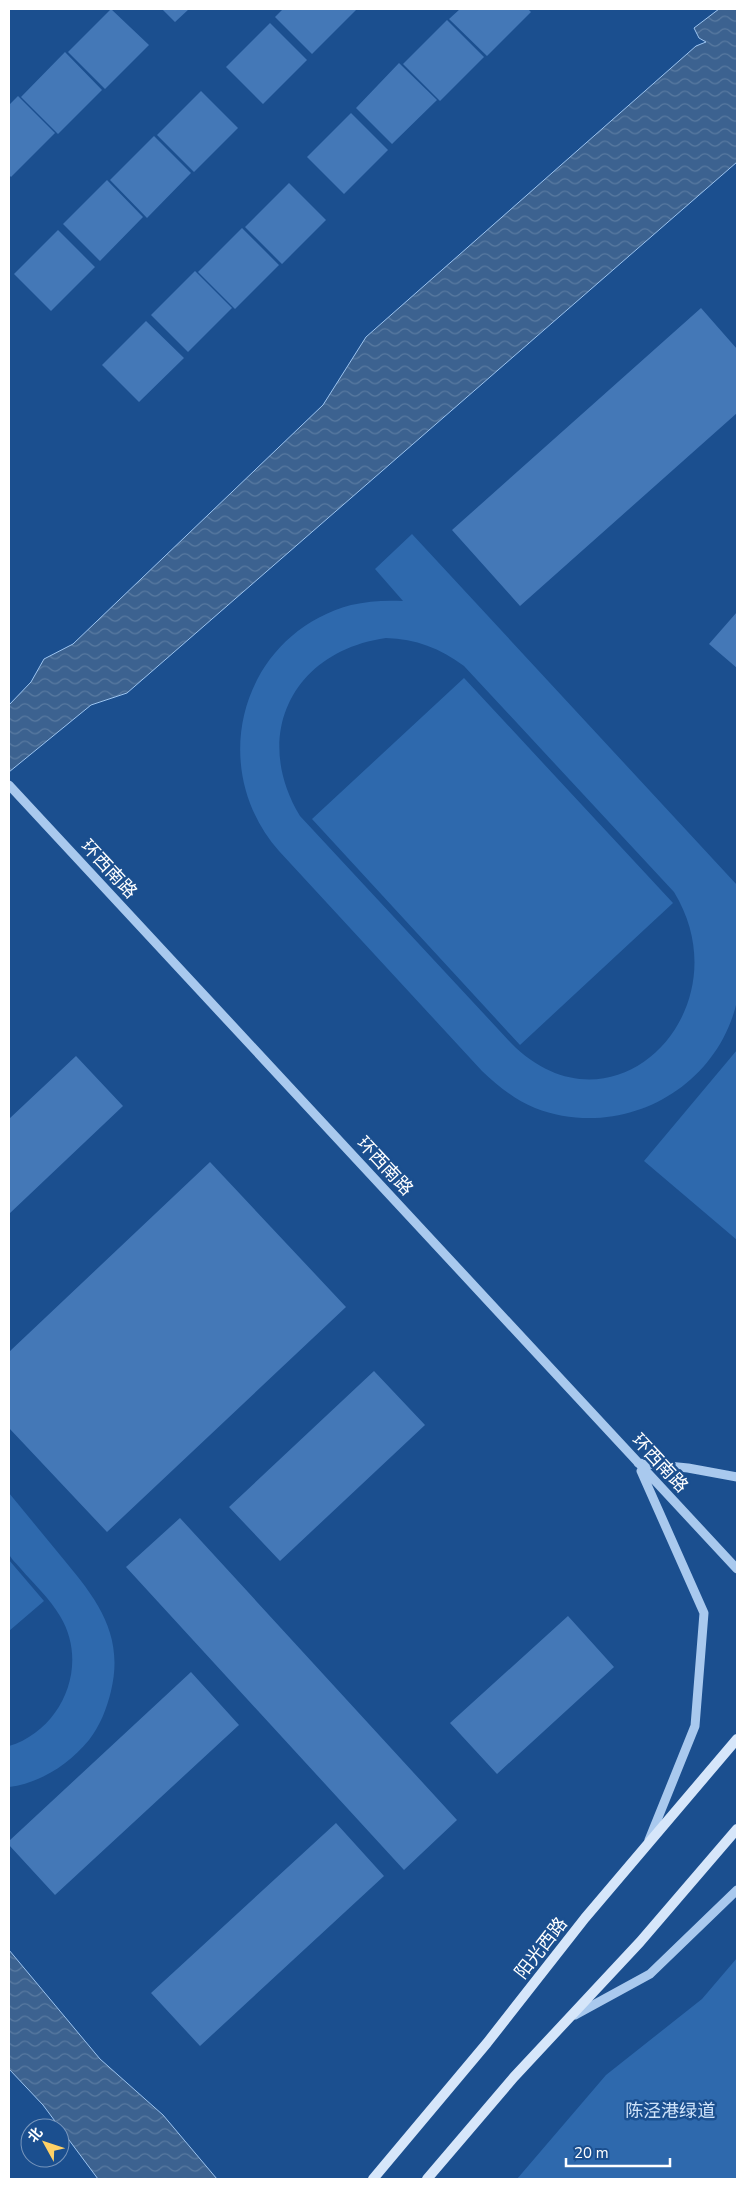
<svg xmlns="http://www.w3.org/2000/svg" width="746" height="2188" font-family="'Nunito Sans','Noto Sans SC',sans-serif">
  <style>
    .park { fill: #2e69ad; fill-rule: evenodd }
    .water { fill: url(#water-waves); stroke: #9cc4f0 }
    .building { fill: #4478b7 }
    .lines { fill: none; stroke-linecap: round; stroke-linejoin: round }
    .tertiary { stroke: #a9c9ee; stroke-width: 9 }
    .secondary { stroke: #d6e6fa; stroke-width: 10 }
    .labels { text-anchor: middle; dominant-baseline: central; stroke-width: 5; stroke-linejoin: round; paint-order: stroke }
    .street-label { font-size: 18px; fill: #fff; stroke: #1b4f8f }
    .park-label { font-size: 18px; fill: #cfe3fa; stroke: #1b4f8f }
  </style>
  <defs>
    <pattern id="water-waves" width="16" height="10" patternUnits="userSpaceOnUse" patternTransform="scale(1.25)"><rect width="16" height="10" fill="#3c6290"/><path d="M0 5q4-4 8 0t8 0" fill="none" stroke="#597aa1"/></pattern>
  </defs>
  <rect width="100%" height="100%" fill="#1b4f8f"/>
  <path class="park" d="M 412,534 L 737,885 L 737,1001 C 717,1090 621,1141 535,1108 C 515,1100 498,1086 482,1071 L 279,851 C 205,767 241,635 351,605 C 368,601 386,600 403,601 L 375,569 ZM 386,638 C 416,639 440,648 464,666 L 674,892 C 746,1010 613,1146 511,1043 L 300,816 C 251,735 293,651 386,638 Z
    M 464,678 L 673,903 L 520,1045 L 312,819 Z
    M 737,1050 L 737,1240 L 644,1161 Z
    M 9,1493 C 26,1514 43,1534 60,1555 C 95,1597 125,1633 111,1691 C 107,1708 100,1726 89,1740 C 69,1764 41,1783 9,1787 L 9,1746 C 62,1730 90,1665 60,1616 C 50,1599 34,1584 21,1569 C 18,1565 11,1559 9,1554 C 6,1548 9,1503 9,1493 Z
    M 9,1560 L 44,1601 L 9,1631 Z
    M 737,1958 L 737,2179 L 517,2179 L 606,2075 L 702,1999 Z"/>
  <path class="water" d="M 719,9 L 737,9 L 737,162 L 127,693 L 91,705 L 9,772 L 9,705 L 31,682 L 44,659 L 73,644 L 323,405 L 366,337 L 696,46 L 706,42 L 699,38 L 694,28 Z
    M 9,1950 L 100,2059 L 163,2115 L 217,2179 L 98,2179 L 43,2105 L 9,2069 Z"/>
  <path class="building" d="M 111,9 L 149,45 L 105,89 L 68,52 Z
    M 162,9 L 189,9 L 175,22 Z
    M 283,9 L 355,9 L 356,10 L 312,54 L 275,17 Z
    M 460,9 L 528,9 L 531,12 L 487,56 L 449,19 Z
    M 447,20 L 484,57 L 440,101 L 403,64 Z
    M 270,23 L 307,60 L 263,104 L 226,67 Z
    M 65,52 L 102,90 L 58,134 L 21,97 Z
    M 399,63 L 437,100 L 392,144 L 356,108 Z
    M 201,91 L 238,128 L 194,172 L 157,135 Z
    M 18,96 L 55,133 L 11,177 L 9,175 L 9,105 Z
    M 351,113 L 388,150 L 344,194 L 307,157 Z
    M 154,136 L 191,173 L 147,218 L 110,180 Z
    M 107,180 L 143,217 L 100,261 L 63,224 Z
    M 289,183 L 326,220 L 282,264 L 245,227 Z
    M 242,228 L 279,265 L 235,309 L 198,272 Z
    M 58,230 L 95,267 L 51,311 L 14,274 Z
    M 195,271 L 232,308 L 188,352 L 151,315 Z
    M 701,308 L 737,349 L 737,413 L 520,606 L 452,530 Z
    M 146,321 L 184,358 L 139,402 L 102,365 Z
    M 737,612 L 737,668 L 709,644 Z
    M 76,1056 L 123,1106 L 9,1214 L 9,1119 Z
    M 210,1162 L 346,1307 L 107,1532 L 9,1428 L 9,1352 Z
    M 374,1371 L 425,1425 L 280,1561 L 229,1507 Z
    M 180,1518 L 457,1820 L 404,1870 L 126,1567 Z
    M 568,1616 L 614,1667 L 497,1774 L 450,1723 Z
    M 191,1672 L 239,1725 L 55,1895 L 9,1845 L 9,1841 Z
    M 336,1823 L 384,1876 L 200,2046 L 151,1993 Z"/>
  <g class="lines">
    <path class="tertiary" d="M 9,785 L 737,1569
      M 638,1463 L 688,1468 L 737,1477
      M 641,1471 L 704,1613 L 695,1726 L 649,1840
      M 575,2015 L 650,1974 L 737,1890"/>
    <path class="secondary" d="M 373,2179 L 487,2043 L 585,1918 L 737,1739
      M 427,2179 L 514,2077 L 640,1942 L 737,1829"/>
  </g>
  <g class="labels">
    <g class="street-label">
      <text transform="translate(109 869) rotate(47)">环西南路</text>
      <text transform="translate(385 1166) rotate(47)">环西南路</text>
      <text transform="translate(660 1463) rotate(47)">环西南路</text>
      <text transform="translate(541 1948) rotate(-52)">阳光西路</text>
    </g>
    <g class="park-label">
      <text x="670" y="2111">陈泾港绿道</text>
    </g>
  </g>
  <rect width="746" height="2188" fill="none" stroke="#ffffff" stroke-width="20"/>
  <g transform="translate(45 2143) rotate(310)"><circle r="24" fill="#1b4f8f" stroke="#7695bc"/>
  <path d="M0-4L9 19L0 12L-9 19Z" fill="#ffd166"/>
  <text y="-8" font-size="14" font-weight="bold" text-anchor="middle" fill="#ffffff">北</text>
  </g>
  <path d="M566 2158v8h104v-8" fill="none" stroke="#ffffff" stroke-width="2.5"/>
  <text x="574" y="2158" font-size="15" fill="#ffffff" stroke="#1b4f8f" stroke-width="4" paint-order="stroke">20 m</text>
</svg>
